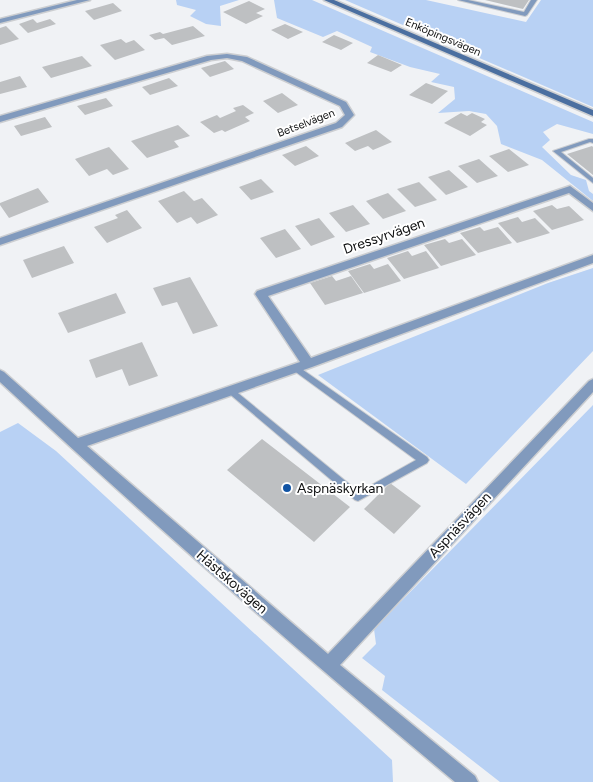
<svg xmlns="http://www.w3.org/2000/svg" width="593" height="782" font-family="Figtree,sans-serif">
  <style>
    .green { fill: #b8d1f4 }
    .building { fill: #bec0c2 }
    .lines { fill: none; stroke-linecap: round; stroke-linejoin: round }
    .lane-casing { stroke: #ccced1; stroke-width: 2 }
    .street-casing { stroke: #ccced1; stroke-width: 3 }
    .secondary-casing { stroke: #ccced1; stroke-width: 3 }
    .lane { fill: #819abd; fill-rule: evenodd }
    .street { fill: #819abd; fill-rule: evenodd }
    .secondary { fill: #4b6fa0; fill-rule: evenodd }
    .poi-dot { fill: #1254a4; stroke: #fff; stroke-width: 2 }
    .labels { text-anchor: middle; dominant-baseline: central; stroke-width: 4; stroke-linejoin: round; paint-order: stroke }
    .far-street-label { font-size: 11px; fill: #0f1011; stroke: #fff }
    .street-label { font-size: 14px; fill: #0f1011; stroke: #fff }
    .poi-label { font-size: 14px; fill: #0f1011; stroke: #fff; text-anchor: start }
  </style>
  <rect width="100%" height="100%" fill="#f0f2f5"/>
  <path class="green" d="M 176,0 L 239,0 L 220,6 L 221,26 L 206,24 L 190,16 L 196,10 L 177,5 Z
    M 274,0 L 312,0 L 593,122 L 593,134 L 557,124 L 543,132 L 550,140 L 542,147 L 571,175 L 586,180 L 589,191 L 593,194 L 593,201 L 542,160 L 501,144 L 497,126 L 486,114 L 469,111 L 438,113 L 455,99 L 454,87 L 431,82 L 440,74 L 410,67 L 370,52 L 372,47 L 337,31 L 323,37 L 277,18 Z
    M 345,0 L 426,0 L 526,22 L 541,0 L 593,0 L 593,107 Z
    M 593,268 L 593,351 L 466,484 L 318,375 L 548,283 Z
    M 593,405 L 593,782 L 500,782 L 382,690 L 385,676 L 362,658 L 376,644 L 374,629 Z
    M 18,423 L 56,451 L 392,760 L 393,782 L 0,782 L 0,432 Z"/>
  <path class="building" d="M 485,0 L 529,0 L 523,9 Z
    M 249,1 L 265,9 L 256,13 L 263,16 L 246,24 L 223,12 Z
    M 113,3 L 122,11 L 94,20 L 85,11 Z
    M 33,19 L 37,23 L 50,19 L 56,24 L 28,33 L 19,24 Z
    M 285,24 L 303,32 L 288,39 L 271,30 Z
    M 6,26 L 19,39 L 0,45 L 0,28 Z
    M 193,26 L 205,36 L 172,45 L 164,38 L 155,40 L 149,35 L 160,32 L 163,34 Z
    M 334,35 L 353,43 L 341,50 L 322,42 Z
    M 121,39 L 126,43 L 134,40 L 145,50 L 115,60 L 100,45 Z
    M 378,55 L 402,65 L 391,72 L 367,63 Z
    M 82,56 L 92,66 L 51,78 L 42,67 Z
    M 225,61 L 234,69 L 210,77 L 201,68 Z
    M 20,76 L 27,87 L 0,94 L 0,82 Z
    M 169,78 L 178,86 L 150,95 L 142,87 Z
    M 426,83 L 448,91 L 432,104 L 409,95 Z
    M 282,93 L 298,105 L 278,113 L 263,101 Z
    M 106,98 L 113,106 L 85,115 L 77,106 Z
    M 243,105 L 254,113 L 245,117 L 250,121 L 225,132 L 222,130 L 214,133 L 200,122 L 217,115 L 220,118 L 236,111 L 233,108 Z
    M 461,113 L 467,116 L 472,113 L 485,119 L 481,122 L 487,125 L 470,136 L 444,123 Z
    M 45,117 L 52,127 L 21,136 L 14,126 Z
    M 178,125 L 190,136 L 174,141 L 179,147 L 147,158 L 131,141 Z
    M 376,130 L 392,142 L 373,150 L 368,146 L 355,151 L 345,143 Z
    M 306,146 L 319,156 L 295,166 L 282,155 Z
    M 592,146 L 593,147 L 593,175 L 567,154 Z
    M 109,147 L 129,169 L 113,175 L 107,169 L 89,176 L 75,159 Z
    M 509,149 L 529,165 L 508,172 L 489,156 Z
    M 479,159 L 498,176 L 477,183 L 458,166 Z
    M 449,170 L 468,187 L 446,195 L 428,177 Z
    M 261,179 L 274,192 L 251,200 L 239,187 Z
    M 419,182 L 437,200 L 415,207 L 397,189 Z
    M 38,188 L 49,202 L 9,218 L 0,205 L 0,203 Z
    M 184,191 L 194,201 L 202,198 L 218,215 L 197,224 L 191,217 L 177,223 L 158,201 Z
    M 388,193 L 406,211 L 383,219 L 366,201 Z
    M 353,205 L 370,224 L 346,232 L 329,213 Z
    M 552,205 L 557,209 L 569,206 L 584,220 L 552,230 L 533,211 Z
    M 127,210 L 142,228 L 107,243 L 94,227 L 118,218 L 115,215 Z
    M 518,217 L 522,222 L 535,218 L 550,233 L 517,243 L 498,223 Z
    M 319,218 L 335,237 L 311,246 L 295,226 Z
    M 480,227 L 484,231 L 498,227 L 512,243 L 478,253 L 460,233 Z
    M 285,229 L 301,249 L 276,258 L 260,238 Z
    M 445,239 L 449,243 L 462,239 L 476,255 L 441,266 L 424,245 Z
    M 64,246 L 74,263 L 32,278 L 23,260 Z
    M 408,251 L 412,256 L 426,251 L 439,268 L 404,279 L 387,258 Z
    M 370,264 L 374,269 L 388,264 L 401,281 L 364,293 L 348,271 Z
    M 332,276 L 336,281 L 351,276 L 363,293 L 325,305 L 310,283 Z
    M 190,277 L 218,326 L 193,334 L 177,302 L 162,306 L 153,288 Z
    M 116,293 L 126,313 L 68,333 L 58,313 Z
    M 142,342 L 158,376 L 129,386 L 122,369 L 96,378 L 89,360 Z
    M 262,439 L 350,507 L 314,542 L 227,470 Z
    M 390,483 L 421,506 L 394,534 L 364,509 Z"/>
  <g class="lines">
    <defs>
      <path id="lane" d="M 458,0 L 468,0 L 524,12 L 531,0 L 537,0 L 527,15 L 525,16 Z
        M 589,139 L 593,139 L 593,143 L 590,142 L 561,152 L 593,178 L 593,183 L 553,151 Z
        M 296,365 L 427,457 L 429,460 L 427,463 L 358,501 L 355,500 L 226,391 L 227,389 L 233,389 L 359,492 L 416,460 L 293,370 L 292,368 Z"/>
      <path id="street" d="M 77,0 L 90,0 L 0,23 L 0,19 Z
        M 227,54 L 247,57 L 346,102 L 354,115 L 342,127 L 0,245 L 0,238 L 336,123 L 345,115 L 340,106 L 242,61 L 227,58 L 211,60 L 0,122 L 0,116 L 207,56 Z
        M 570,186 L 593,203 L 593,211 L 569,193 L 268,296 L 311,358 L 593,255 L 593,263 L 312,367 L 87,446 L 328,654 L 589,381 L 593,379 L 593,392 L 340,665 L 475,776 L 478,782 L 455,782 C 300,653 148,520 0,382 L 0,370 L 4,372 L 78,438 L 300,362 L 257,297 L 255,294 L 257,291 Z"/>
      <path id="secondary" d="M 324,0 L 334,0 L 593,110 L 593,116 Z"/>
    </defs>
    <use href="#lane" class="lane-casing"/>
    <use href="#street" class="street-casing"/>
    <use href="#secondary" class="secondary-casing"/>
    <use href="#lane" class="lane"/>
    <use href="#street" class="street"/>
    <use href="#secondary" class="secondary"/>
  </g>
  <circle class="poi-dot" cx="287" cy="488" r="5"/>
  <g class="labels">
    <g class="far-street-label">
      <text transform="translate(443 37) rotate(23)">Enköpingsvägen</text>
      <text transform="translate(306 123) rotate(-21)">Betselvägen</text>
    </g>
    <g class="street-label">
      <text transform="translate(384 236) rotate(-19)">Dressyrvägen</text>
      <text transform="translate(460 525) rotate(-47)">Aspnäsvägen</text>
      <text transform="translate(232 582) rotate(41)">Hästskovägen</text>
    </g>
    <g class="poi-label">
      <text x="297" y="488">Aspnäskyrkan</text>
    </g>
  </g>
</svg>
